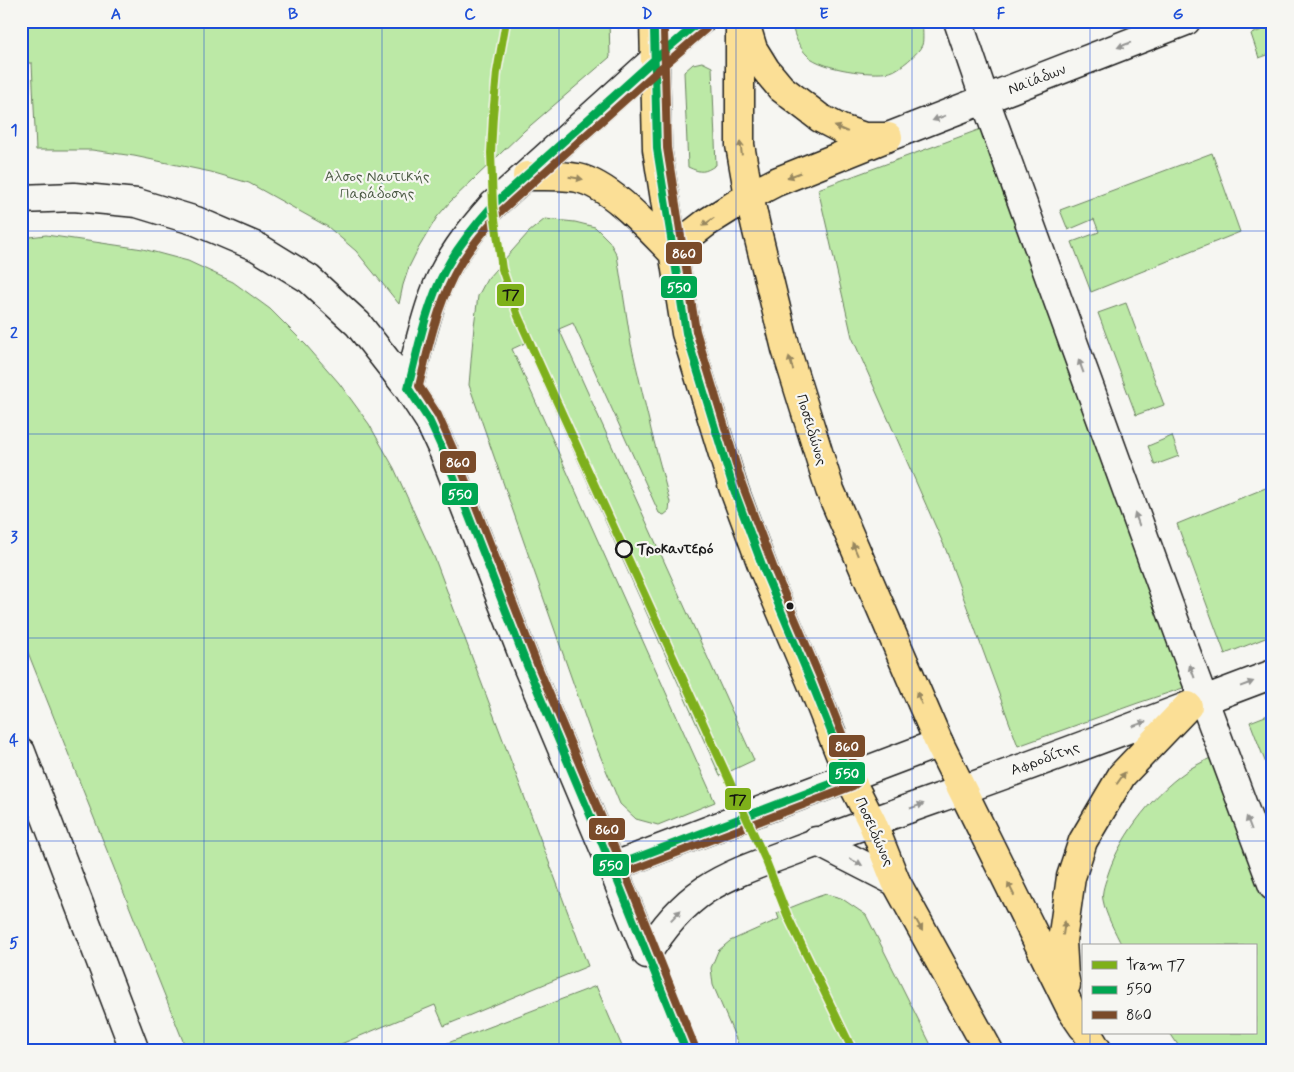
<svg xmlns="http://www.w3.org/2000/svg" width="1294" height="1072" font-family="Mynerve,sans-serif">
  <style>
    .green { fill: #bce9a6; stroke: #6c8261 }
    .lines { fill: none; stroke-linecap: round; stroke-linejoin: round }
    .minor-casing { stroke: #1c1c1c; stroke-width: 31 }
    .highway-casing { stroke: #1c1c1c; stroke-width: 31 }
    .minor { stroke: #f6f6f2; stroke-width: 28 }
    .highway { stroke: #fbdf96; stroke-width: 28 }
    .bus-1-casing { stroke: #f6f6f2; stroke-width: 11 }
    .bus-2-casing { stroke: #f6f6f2; stroke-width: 11 }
    .bus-1 { stroke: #00a651; stroke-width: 8 }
    .bus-2 { stroke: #7a4b2a; stroke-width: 8 }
    .tram-1-casing { stroke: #f6f6f2; stroke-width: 11 }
    .tram-1 { stroke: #7eb01a; stroke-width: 8 }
    .oneway { fill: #949492 }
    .oneway2 { fill: #97875f }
    .grid { fill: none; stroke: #1d4ed8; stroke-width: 1; stroke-opacity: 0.55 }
    .stop-dot { fill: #f6f6f2; stroke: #1c1c1c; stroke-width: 2.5 }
    .bus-dot { fill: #1c1c1c; stroke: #f6f6f2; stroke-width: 2 }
    .labels { text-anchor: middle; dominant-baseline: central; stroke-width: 4.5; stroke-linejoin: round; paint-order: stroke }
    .street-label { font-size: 15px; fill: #1c1c1c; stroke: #f6f6f2 }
    .park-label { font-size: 15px; fill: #4c5a45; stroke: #f6f6f2 }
    .stop-label { font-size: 15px; font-weight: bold; fill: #1c1c1c; stroke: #f6f6f2; text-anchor: start }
    .line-badge { stroke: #f6f6f2; stroke-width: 2 }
    .badge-label { font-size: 14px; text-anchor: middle; font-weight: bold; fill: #fff }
    .pale-badge-label { font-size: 14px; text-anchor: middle; font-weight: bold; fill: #111 }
    .neatline { fill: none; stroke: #1d4ed8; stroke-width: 2 }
    .grid-label { font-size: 16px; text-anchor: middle; font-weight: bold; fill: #1d4ed8 }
  </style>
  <rect width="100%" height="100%" fill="#f6f6f2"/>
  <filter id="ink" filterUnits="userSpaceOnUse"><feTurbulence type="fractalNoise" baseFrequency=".02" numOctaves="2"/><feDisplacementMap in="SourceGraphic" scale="10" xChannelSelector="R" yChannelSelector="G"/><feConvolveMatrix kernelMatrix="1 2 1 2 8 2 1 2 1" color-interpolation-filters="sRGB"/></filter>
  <g filter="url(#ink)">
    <path class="green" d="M 21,21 L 609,21 L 610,57 L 524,131 L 450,202 L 437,217 L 418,249 L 409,267 L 403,285 L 399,304 L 356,251 L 328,227 L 249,183 L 211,172 L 134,156 L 92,150 L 36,150 L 32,63 L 21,63 Z
      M 792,21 L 923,21 C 922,27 924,40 922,45 C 919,53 899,70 890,72 C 871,76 822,69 808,56 C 799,48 792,32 792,21 Z
      M 1273,26 L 1273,53 L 1259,58 L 1251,34 Z
      M 702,62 L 712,67 L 716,165 C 704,173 701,173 688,167 L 684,72 L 693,64 Z
      M 989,126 L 1186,687 L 1138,703 L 1018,746 L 946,550 L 852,337 L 818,189 Z
      M 1212,153 L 1240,232 L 1091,292 L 1072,242 L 1099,232 L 1094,219 L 1068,230 L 1060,210 Z
      M 545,219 L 575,222 L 595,227 L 609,241 L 617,255 L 631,344 L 652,434 L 670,502 L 669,511 L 664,515 L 659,513 L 573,323 L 559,329 L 754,760 L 720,776 L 525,343 L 512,349 L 715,802 L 658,825 L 636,819 L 620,804 L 590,731 L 469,385 L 474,326 L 478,296 L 487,279 L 529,232 Z
      M 46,235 L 143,249 L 188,261 L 233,282 L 270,309 L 306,345 L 339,383 L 369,424 L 394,468 L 435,559 L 588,966 L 444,1026 L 435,1005 L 324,1051 L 187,1051 L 21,635 L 21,238 Z
      M 1126,303 L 1164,405 L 1136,415 L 1098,313 Z
      M 1172,436 L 1179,456 L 1155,465 L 1148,446 Z
      M 1273,485 L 1273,635 L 1225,654 L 1177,524 Z
      M 1273,713 L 1273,782 L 1250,722 Z
      M 1214,756 L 1273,917 L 1273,1051 L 1182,1051 L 1170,1033 L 1255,1033 L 1255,946 L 1122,946 C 1115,931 1106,916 1103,900 C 1101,892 1106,881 1108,874 C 1121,834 1157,789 1193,767 C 1200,763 1207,760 1214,756 Z
      M 826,894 L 841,898 L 866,915 L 934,1051 L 741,1051 L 713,985 L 711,968 L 718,951 L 730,941 L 779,919 L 777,913 L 817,897 Z
      M 596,986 L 624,1051 L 427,1051 Z"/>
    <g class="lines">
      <defs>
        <path id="minor" d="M 958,21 L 985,100 L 1191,666 L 1273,886
          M 888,137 L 1186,21
          M 21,199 L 74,197 L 137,203 L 196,221 L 257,247 L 309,279 L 358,324 L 408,388 L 429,420 L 445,455 L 528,668 L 612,867 L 647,954
          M 408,388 C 416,357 423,325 434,295 C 446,261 469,232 493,205 L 655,59 L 700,21
          M 21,752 L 135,1051
          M 816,841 L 896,882
          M 612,867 L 939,743
          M 647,954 C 662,929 680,907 705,890 C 731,873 761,863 791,852 C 839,834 887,816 936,799 C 1049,760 1161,716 1273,674"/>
        <path id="highway" d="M 654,21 L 657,149 L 686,333 L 733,487 L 765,573 L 812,684 L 849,777 L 872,822 L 896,882 L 989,1051
          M 740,21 L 740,145 L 749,196 L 757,231 L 786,349 L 830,490 L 939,743 L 1072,1011 L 1083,1027
          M 746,26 L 753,49 L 766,70 L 781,88 L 820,118 L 841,129 L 864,137 L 884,137
          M 527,176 C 541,176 565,175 578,178 C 612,186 650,230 675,255
          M 675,255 L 684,240 L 706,223 L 749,196 L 776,182 L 888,137
          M 1066,985 L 1064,976 L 1062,941 L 1071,877 L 1083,841 L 1122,775 L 1188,706
          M 1087,1033 L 1098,1051"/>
      </defs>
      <use href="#minor" class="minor-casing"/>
      <use href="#highway" class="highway-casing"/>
      <use href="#minor" class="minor"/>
      <use href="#highway" class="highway"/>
      <defs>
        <path id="bus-1" d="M 612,867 L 849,777 L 812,684 L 765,573 L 733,487 L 686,333 L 657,149 L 654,31
          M 686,1051 L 612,867 L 528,668 L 445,455 L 429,420 L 408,388 C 418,349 426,306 445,270 C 458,246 475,225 493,205 L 655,59 L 700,21"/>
        <path id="bus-2" d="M 616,876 L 853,786 L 857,783 L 859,777 L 821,680 L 774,569 L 742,484 L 696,331 L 667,148 L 664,31
          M 695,1047 L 621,863 L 537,664 L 454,451 L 438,415 L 419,386 C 428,349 436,311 453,277 C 465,253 483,232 500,212 L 662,67 L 706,29"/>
      </defs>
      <use href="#bus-1" class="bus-1-casing"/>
      <use href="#bus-2" class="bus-2-casing"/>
      <use href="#bus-1" class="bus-1"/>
      <use href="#bus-2" class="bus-2"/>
      <defs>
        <path id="tram-1" d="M 506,21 L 497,72 L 493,116 L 491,153 L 493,205 L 502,269 L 518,316 L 535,354 L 766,861 L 788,917 L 853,1051"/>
      </defs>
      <use href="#tram-1" class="tram-1-casing"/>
      <use href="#tram-1" class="tram-1"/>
    </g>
    <defs><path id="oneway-solid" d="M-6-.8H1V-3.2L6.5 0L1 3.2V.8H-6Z" transform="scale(1.25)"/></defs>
    <g class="oneway">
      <use href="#oneway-solid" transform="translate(1124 45) rotate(159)"/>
      <use href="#oneway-solid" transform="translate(939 118) rotate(159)"/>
      <use href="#oneway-solid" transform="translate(1081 366) rotate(-110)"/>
      <use href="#oneway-solid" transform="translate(1137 519) rotate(-110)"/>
      <use href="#oneway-solid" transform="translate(1192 671) rotate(-110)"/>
      <use href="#oneway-solid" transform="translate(1247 684) rotate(-21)"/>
      <use href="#oneway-solid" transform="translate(1139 724) rotate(-20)"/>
      <use href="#oneway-solid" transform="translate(917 806) rotate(-19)"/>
      <use href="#oneway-solid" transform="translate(1249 823) rotate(-111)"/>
      <use href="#oneway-solid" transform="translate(856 862) rotate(27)"/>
      <use href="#oneway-solid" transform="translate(676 915) rotate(-46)"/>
    </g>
    <g class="oneway2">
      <use href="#oneway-solid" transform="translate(841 129) rotate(-157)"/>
      <use href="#oneway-solid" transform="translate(741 148) rotate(-97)"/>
      <use href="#oneway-solid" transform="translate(794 175) rotate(159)"/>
      <use href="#oneway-solid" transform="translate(576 178) rotate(10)"/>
      <use href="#oneway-solid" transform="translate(708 222) rotate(145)"/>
      <use href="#oneway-solid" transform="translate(791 363) rotate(-107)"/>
      <use href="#oneway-solid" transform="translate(855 549) rotate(-113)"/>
      <use href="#oneway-solid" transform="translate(919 698) rotate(-113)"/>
      <use href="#oneway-solid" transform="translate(1121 778) rotate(-55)"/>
      <use href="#oneway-solid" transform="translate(1011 889) rotate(-116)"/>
      <use href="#oneway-solid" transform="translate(919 925) rotate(61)"/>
      <use href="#oneway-solid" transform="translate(1064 928) rotate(-82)"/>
    </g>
  </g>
  <path class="grid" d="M 204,21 L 204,1051M 382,21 L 382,1051M 559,21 L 559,1051M 736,21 L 736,1051M 912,21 L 912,1051M 1090,21 L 1090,946M 21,231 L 1273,231M 21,434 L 1273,434M 21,638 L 1273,638M 21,841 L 1273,841M 1090,1033 L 1090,1051"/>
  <circle class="stop-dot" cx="624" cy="549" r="8"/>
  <circle class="bus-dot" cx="790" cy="606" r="4.5"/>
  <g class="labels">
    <g class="street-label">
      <text transform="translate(1037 80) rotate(-21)">Ναϊάδων</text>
      <text transform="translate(811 430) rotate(73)">Ποσειδώνος</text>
      <text transform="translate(1045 759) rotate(-20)">Αφροδίτης</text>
      <text transform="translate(874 832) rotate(66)">Ποσειδώνος</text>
    </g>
    <g class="park-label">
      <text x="377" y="177">Αλσος Ναυτικής<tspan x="377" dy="17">Παράδοσης</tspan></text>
    </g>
    <g class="stop-label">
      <text x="637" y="549">Τροκαντερό</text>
    </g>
  </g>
  <g class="line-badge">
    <rect x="665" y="241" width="38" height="24" rx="5" fill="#7a4b2a"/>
    <rect x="660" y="275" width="38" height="24" rx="5" fill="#00a651"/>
    <rect x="496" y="283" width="29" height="24" rx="5" fill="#7eb01a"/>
    <rect x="439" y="450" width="38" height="24" rx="5" fill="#7a4b2a"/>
    <rect x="441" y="482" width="38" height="24" rx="5" fill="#00a651"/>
    <rect x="828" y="734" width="38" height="24" rx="5" fill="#7a4b2a"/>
    <rect x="828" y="761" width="38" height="24" rx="5" fill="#00a651"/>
    <rect x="724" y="787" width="28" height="24" rx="5" fill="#7eb01a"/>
    <rect x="588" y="817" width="38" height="24" rx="5" fill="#7a4b2a"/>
    <rect x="592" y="853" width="38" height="24" rx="5" fill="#00a651"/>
  </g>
  <g class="badge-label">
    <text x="684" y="258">860</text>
    <text x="679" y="292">550</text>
    <text x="458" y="467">860</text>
    <text x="460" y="499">550</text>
    <text x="847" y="751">860</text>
    <text x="847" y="778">550</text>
    <text x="607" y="834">860</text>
    <text x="611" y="870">550</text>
  </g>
  <g class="pale-badge-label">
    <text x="511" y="299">Τ7</text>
    <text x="738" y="804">Τ7</text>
  </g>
  <rect width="1294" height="1072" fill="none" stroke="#f6f6f2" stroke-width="55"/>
  <rect x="1082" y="944" width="175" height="90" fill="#f6f6f2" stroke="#9f9f9c"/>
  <rect x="1092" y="961" width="25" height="8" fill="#7eb01a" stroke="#9f9f9c"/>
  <text x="1126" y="970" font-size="15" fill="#1c1c1c">Tram Τ7</text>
  <rect x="1092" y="986" width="25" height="8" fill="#00a651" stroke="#9f9f9c"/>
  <text x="1126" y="994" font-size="15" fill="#1c1c1c">550</text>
  <rect x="1092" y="1011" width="25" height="8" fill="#7a4b2a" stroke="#9f9f9c"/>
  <text x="1126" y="1020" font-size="15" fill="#1c1c1c">860</text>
  <rect x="28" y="28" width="1238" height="1016" class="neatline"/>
  <g class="grid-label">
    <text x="116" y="19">A</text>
    <text x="293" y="19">B</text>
    <text x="470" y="19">C</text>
    <text x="647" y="19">D</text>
    <text x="824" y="19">E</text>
    <text x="1001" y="19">F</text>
    <text x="1178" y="19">G</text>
    <text x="14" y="135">1</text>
    <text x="14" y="338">2</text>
    <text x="14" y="542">3</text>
    <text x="14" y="745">4</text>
    <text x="14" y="948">5</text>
  </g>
</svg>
